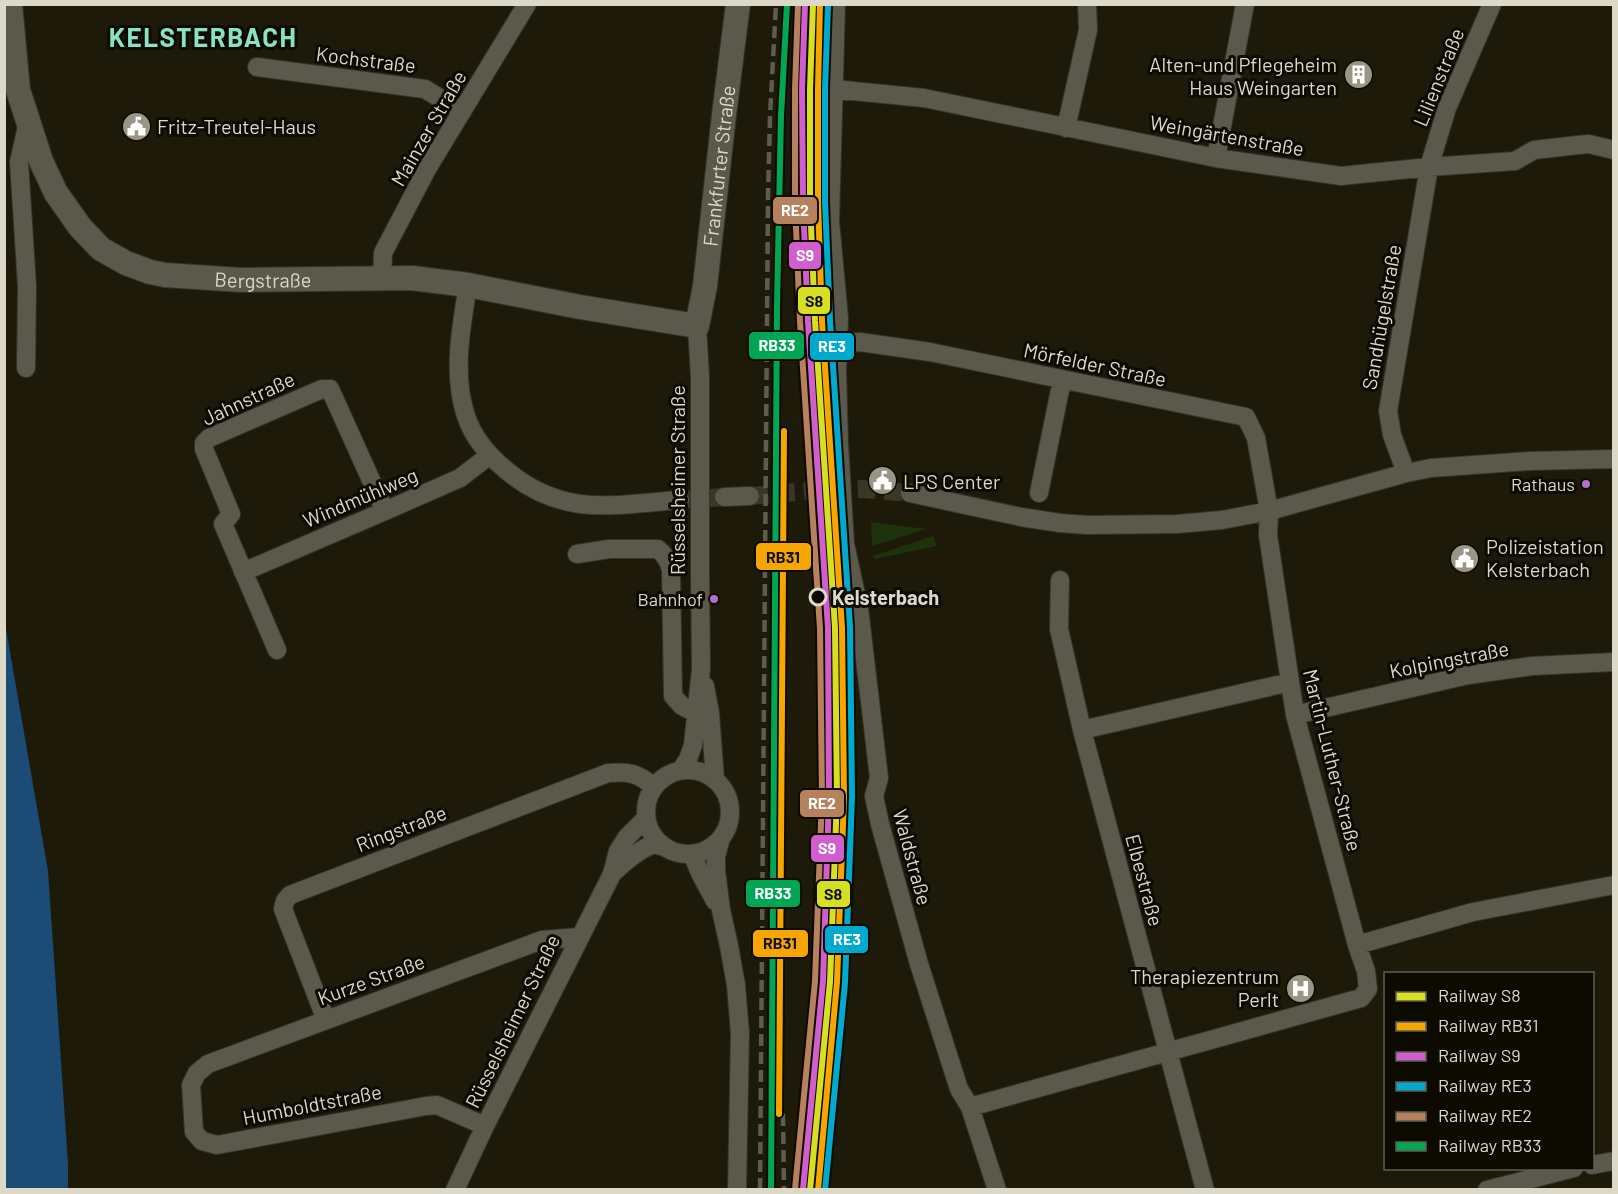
<svg xmlns="http://www.w3.org/2000/svg" width="1618" height="1194" font-family="Barlow,sans-serif">
  <style>
    .green { fill: #1e330c }
    .water { fill: #1c4b75 }
    .lines { fill: none; stroke-linecap: round; stroke-linejoin: round }
    .minor-tunnel { stroke: #3a3726; stroke-width: 18; stroke-dasharray: 18 9; stroke-linecap: butt }
    .minor-casing { stroke: #36342a; stroke-width: 20 }
    .tertiary-casing { stroke: #36342a; stroke-width: 26 }
    .minor { stroke: #5b594c; stroke-width: 18 }
    .tertiary { stroke: #5b594c; stroke-width: 24 }
    .rail { stroke: #5e5b4f; stroke-width: 4.5; stroke-dasharray: 12 6; stroke-linecap: butt }
    .rail-1-casing { stroke: #0d0a02; stroke-width: 10 }
    .rail-2-casing { stroke: #0d0a02; stroke-width: 10 }
    .rail-3-casing { stroke: #0d0a02; stroke-width: 10 }
    .rail-4-casing { stroke: #0d0a02; stroke-width: 10 }
    .rail-5-casing { stroke: #0d0a02; stroke-width: 10 }
    .rail-6-casing { stroke: #0d0a02; stroke-width: 10 }
    .rail-1 { stroke: #d7df23; stroke-width: 6 }
    .rail-2 { stroke: #f7a600; stroke-width: 6 }
    .rail-3 { stroke: #d15ecf; stroke-width: 6 }
    .rail-4 { stroke: #00a9ce; stroke-width: 6 }
    .rail-5 { stroke: #b6815c; stroke-width: 6 }
    .rail-6 { stroke: #00a651; stroke-width: 6 }
    .bus-dot { fill: #b36fd0; stroke: #0d0a02; stroke-width: 2 }
    .stop-dot { fill: #0d0a02; stroke: #dcd9c8; stroke-width: 3 }
    .labels { text-anchor: middle; dominant-baseline: central; stroke-width: 6; stroke-linejoin: round; paint-order: stroke }
    .bus-label { font-size: 18px; fill: #dcd9c8; stroke: #0d0a02; text-anchor: end }
    .street-label { font-size: 20px; fill: #dcd9c8; stroke: #0d0a02 }
    .poi-label { font-size: 20px; fill: #dcd9c8; stroke: #0d0a02; text-anchor: start }
    .stop-label { font-size: 20px; font-weight: bold; fill: #dcd9c8; stroke: #0d0a02; text-anchor: start }
    .district-label { font-size: 26px; font-weight: bold; letter-spacing: 1.5px; fill: #87e3c4; stroke: #0d0a02 }
    .line-badge { stroke: #0d0a02; stroke-width: 2 }
    .badge-label { font-size: 16px; text-anchor: middle; font-weight: bold; fill: #fff }
    .pale-badge-label { font-size: 16px; text-anchor: middle; font-weight: bold; fill: #111 }
  </style>
  <rect width="100%" height="100%" fill="#1e1a0a"/>
  <path class="green" d="M 871,522 L 926,529 L 872,546 Z
    M 933,536 L 937,546 L 874,559 L 873,556 Z"/>
  <path class="water" d="M 5,623 L 48,871 L 68,1164 L 68,1189 L 5,1189 Z"/>
  <g class="lines">
    <path class="minor-tunnel" d="M 750,496 L 808,491 L 863,489 L 910,493
      M 680,500 L 724,497"/>
    <defs>
      <path id="minor" d="M 836,4 L 830,221 L 839,318 L 837,370 L 839,443 L 845,544 L 859,608 L 879,778 L 874,796 L 880,824 L 919,964 L 959,1089 L 970,1107 L 997,1190
        M 257,67 L 425,89 L 462,112
        M 833,89 L 924,98 L 1216,158 L 1341,176 L 1429,167 L 1515,161 L 1534,150 L 1578,145 L 1589,144 L 1614,150
        M 1066,128 L 1088,30 L 1087,4
        M 1216,158 L 1245,4
        M 382,279 L 383,253 L 427,169 L 527,4
        M 468,285 C 461,328 452,374 466,416 C 473,437 489,456 506,470 C 527,488 552,500 580,504 C 611,508 648,502 680,500
        M 838,343 L 860,342 L 930,352 L 1246,417 L 1256,438 L 1269,511 L 1268,535 L 1295,715 L 1357,945
        M 26,368 L 27,286 L 19,162 L 28,122
        M 1406,473 L 1392,435 L 1388,411 L 1429,167 L 1447,108 L 1492,4
        M 910,493 L 1021,517 L 1060,523 L 1087,525 L 1177,524 L 1222,520 L 1269,511 L 1406,473 L 1431,468 L 1530,461 L 1614,459
        M 1039,493 L 1062,380
        M 724,497 L 750,496
        M 577,554 L 609,549 L 658,549 C 665,555 669,561 671,570 L 673,696 L 682,706 L 696,713
        M 243,572 L 385,511 L 460,478 L 490,455
        M 1060,580 L 1059,629 L 1082,730 L 1205,1190
        M 277,650 L 223,524 L 231,514 L 204,449 L 204,443 L 209,438 L 322,389 L 330,389 L 385,511
        M 705,686 L 710,713 L 715,779
        M 1295,715 L 1468,675 L 1532,666 L 1614,662
        M 1082,730 L 1290,682
        M646 812a42 42 0 1 1 84 0a42 42 0 1 1-84 0Z
        M 681,770 L 688,759 L 693,745 L 701,669 L 700,573 L 700,377 L 697,326
        M 721,838 L 716,856 L 716,870 L 721,910 L 729,946 L 736,985 L 740,1033 L 737,1190
        M 692,854 L 701,875 L 715,901
        M 612,874 C 625,861 637,851 653,844 L 665,847
        M 326,1020 L 283,909 L 285,901 L 290,895 L 608,773 C 628,771 638,773 654,787
        M 970,1107 L 1361,998 L 1368,989 L 1366,971 L 1357,945 L 1473,912 L 1614,885
        M 485,1126 L 437,1105 L 426,1106 L 217,1145 L 202,1141 L 194,1132 L 191,1085 L 197,1073 L 208,1064 L 542,940 L 579,937
        M 1592,1165 L 1614,1161
        M 455,1190 L 485,1126 L 612,874 L 618,851 L 627,837 L 646,818
        M 1487,1190 L 1574,1168"/>
      <g id="tertiary">
        <path id="s1" d="M 10,4 L 18,90 L 41,161 L 56,193 L 80,227 L 101,249 L 126,263 L 150,272 L 165,275 L 241,280 L 412,278 L 468,285 L 580,307 L 697,326 L 705,286 L 724,115 L 738,4"/>
      </g>
    </defs>
    <use href="#minor" class="minor-casing"/>
    <use href="#tertiary" class="tertiary-casing"/>
    <use href="#minor" class="minor"/>
    <use href="#tertiary" class="tertiary"/>
    <path class="rail" d="M 783,1114 L 784,1190
      M 760,1190 L 768,198 L 770,116 L 776,4"/>
    <defs>
      <path id="rail-1" d="M 810,1190 L 830,982 L 837,797 L 835,628 L 815,321 L 810,202 L 810,89 L 813,4"/>
      <path id="rail-2" d="M 779,1114 L 784,431
        M 818,1190 L 837,982 L 844,797 L 842,628 L 822,321 L 818,202 L 818,89 L 820,4"/>
      <path id="rail-3" d="M 803,1189 L 823,981 L 829,797 L 828,628 L 808,321 L 803,202 L 802,89 L 805,4"/>
      <path id="rail-4" d="M 825,1190 L 845,983 L 852,797 L 850,627 L 830,320 L 825,202 L 825,89 L 828,5"/>
      <path id="rail-5" d="M 795,1189 L 815,981 L 822,797 L 820,629 L 800,322 L 795,203 L 795,89 L 798,4"/>
      <path id="rail-6" d="M 771,1190 L 777,306 L 781,116 L 787,4"/>
    </defs>
    <use href="#rail-1" class="rail-1-casing"/>
    <use href="#rail-2" class="rail-2-casing"/>
    <use href="#rail-3" class="rail-3-casing"/>
    <use href="#rail-4" class="rail-4-casing"/>
    <use href="#rail-5" class="rail-5-casing"/>
    <use href="#rail-6" class="rail-6-casing"/>
    <use href="#rail-1" class="rail-1"/>
    <use href="#rail-2" class="rail-2"/>
    <use href="#rail-3" class="rail-3"/>
    <use href="#rail-4" class="rail-4"/>
    <use href="#rail-5" class="rail-5"/>
    <use href="#rail-6" class="rail-6"/>
  </g>
  <defs>
    <symbol id="building-disc" viewBox="-11 -11 22 22"><circle r="9.5" fill="#9a9686" stroke="#0d0a02"/><path d="M-4-6H4V6H1V3H-1V6H-4ZM-2.5-4.3h1.7v1.8h-1.7ZM.8-4.3h1.7v1.8H.8ZM-2.5-1h1.7V.8h-1.7ZM.8-1h1.7V.8H.8Z" fill="#fff"/></symbol>
    <symbol id="civic-disc" viewBox="-11 -11 22 22"><circle r="9.5" fill="#9a9686" stroke="#0d0a02"/><path d="M-.6-6.5H3V-4.5H.6V-3L4-1V1h2V6H-6V1h2V-1L-.6-3ZM-1.2 2.5V6h2.4V2.5Z" fill="#fff"/></symbol>
    <symbol id="hospital-disc" viewBox="-11 -11 22 22"><circle r="9.5" fill="#9a9686" stroke="#0d0a02"/><path d="M-5-5h3v3.5h4V-5h3V5h-3V1.5h-4V5h-3Z" fill="#fff"/></symbol>
  </defs>
  <g fill-rule="evenodd">
    <use href="#building-disc" x="1342" y="58" width="33" height="33"/>
    <use href="#civic-disc" x="120" y="110" width="33" height="33"/>
    <use href="#civic-disc" x="866" y="464" width="33" height="33"/>
    <use href="#civic-disc" x="1448" y="542" width="33" height="33"/>
    <use href="#hospital-disc" x="1284" y="972" width="33" height="33"/>
  </g>
  <g class="bus-dot">
    <circle cx="1586" cy="484" r="5"/>
    <circle cx="714" cy="599" r="5"/>
  </g>
  <circle class="stop-dot" cx="818" cy="597" r="8"/>
  <g class="labels">
    <g class="bus-label">
      <text x="1575" y="484">Rathaus</text>
      <text x="703" y="599">Bahnhof</text>
    </g>
    <g class="street-label">
      <text transform="translate(366 59) rotate(7)">Kochstraße</text>
      <text transform="translate(1438 77) rotate(-68)">Lilienstraße</text>
      <text transform="translate(428 128) rotate(-60)">Mainzer Straße</text>
      <text transform="translate(1227 135) rotate(10)">Weingärtenstraße</text>
      <text stroke="none"><textPath href="#s1" startOffset="1036">Frankfurter Straße</textPath></text>
      <text stroke="none"><textPath href="#s1" startOffset="436">Bergstraße</textPath></text>
      <text transform="translate(1381 317) rotate(-80)">Sandhügelstraße</text>
      <text transform="translate(1095 364) rotate(12)">Mörfelder Straße</text>
      <text transform="translate(248 398) rotate(-25)">Jahnstraße</text>
      <text transform="translate(677 480) rotate(-90)">Rüsselsheimer Straße</text>
      <text transform="translate(360 497) rotate(-23)">Windmühlweg</text>
      <text transform="translate(1449 659) rotate(-11)">Kolpingstraße</text>
      <text transform="translate(1333 760) rotate(76)">Martin-Luther-Straße</text>
      <text transform="translate(401 828) rotate(-21)">Ringstraße</text>
      <text transform="translate(913 857) rotate(75)">Waldstraße</text>
      <text transform="translate(1145 880) rotate(75)">Elbestraße</text>
      <text transform="translate(371 979) rotate(-20)">Kurze Straße</text>
      <text transform="translate(512 1021) rotate(-64)">Rüsselsheimer Straße</text>
      <text transform="translate(312 1104) rotate(-11)">Humboldtstraße</text>
    </g>
    <g class="poi-label">
      <text x="1337" y="64" text-anchor="end">Alten-und Pflegeheim<tspan x="1337" dy="23">Haus Weingarten</tspan></text>
      <text x="157" y="126">Fritz-Treutel-Haus</text>
      <text x="903" y="481">LPS Center</text>
      <text x="1486" y="546">Polizeistation<tspan x="1486" dy="23">Kelsterbach</tspan></text>
      <text x="1279" y="976" text-anchor="end">Therapiezentrum<tspan x="1279" dy="23">Perlt</tspan></text>
    </g>
    <g class="stop-label">
      <text x="832" y="597">Kelsterbach</text>
    </g>
    <g class="district-label">
      <text x="203" y="36">KELSTERBACH</text>
    </g>
  </g>
  <g class="line-badge">
    <rect x="772" y="196" width="46" height="29" rx="6" fill="#b6815c"/>
    <rect x="788" y="241" width="34" height="29" rx="6" fill="#d15ecf"/>
    <rect x="797" y="286" width="34" height="29" rx="6" fill="#d7df23"/>
    <rect x="748" y="331" width="57" height="29" rx="6" fill="#00a651"/>
    <rect x="809" y="332" width="46" height="29" rx="6" fill="#00a9ce"/>
    <rect x="755" y="542" width="57" height="29" rx="6" fill="#f7a600"/>
    <rect x="799" y="789" width="46" height="29" rx="6" fill="#b6815c"/>
    <rect x="810" y="834" width="35" height="29" rx="6" fill="#d15ecf"/>
    <rect x="745" y="879" width="56" height="29" rx="6" fill="#00a651"/>
    <rect x="816" y="880" width="35" height="28" rx="6" fill="#d7df23"/>
    <rect x="824" y="925" width="45" height="29" rx="6" fill="#00a9ce"/>
    <rect x="752" y="929" width="57" height="29" rx="6" fill="#f7a600"/>
  </g>
  <g class="badge-label">
    <text x="795" y="216">RE2</text>
    <text x="805" y="261">S9</text>
    <text x="777" y="351">RB33</text>
    <text x="832" y="352">RE3</text>
    <text x="822" y="809">RE2</text>
    <text x="827" y="854">S9</text>
    <text x="773" y="899">RB33</text>
    <text x="847" y="945">RE3</text>
  </g>
  <g class="pale-badge-label">
    <text x="814" y="307">S8</text>
    <text x="783" y="563">RB31</text>
    <text x="833" y="900">S8</text>
    <text x="780" y="949">RB31</text>
  </g>
  <rect width="1618" height="1194" fill="none" stroke="#dcd9c8" stroke-width="12"/>
  <rect x="1384" y="972" width="210" height="198" fill="#0d0a02" stroke="#605d51" stroke-width="1.5"/>
  <rect x="1396" y="992" width="30" height="9" fill="#d7df23" stroke="#605d51" stroke-width="1.5"/>
  <text x="1438" y="1002" font-size="18" fill="#dcd9c8">Railway S8</text>
  <rect x="1396" y="1022" width="30" height="9" fill="#f7a600" stroke="#605d51" stroke-width="1.5"/>
  <text x="1438" y="1032" font-size="18" fill="#dcd9c8">Railway RB31</text>
  <rect x="1396" y="1052" width="30" height="9" fill="#d15ecf" stroke="#605d51" stroke-width="1.5"/>
  <text x="1438" y="1062" font-size="18" fill="#dcd9c8">Railway S9</text>
  <rect x="1396" y="1082" width="30" height="9" fill="#00a9ce" stroke="#605d51" stroke-width="1.5"/>
  <text x="1438" y="1092" font-size="18" fill="#dcd9c8">Railway RE3</text>
  <rect x="1396" y="1112" width="30" height="9" fill="#b6815c" stroke="#605d51" stroke-width="1.5"/>
  <text x="1438" y="1122" font-size="18" fill="#dcd9c8">Railway RE2</text>
  <rect x="1396" y="1142" width="30" height="9" fill="#00a651" stroke="#605d51" stroke-width="1.5"/>
  <text x="1438" y="1152" font-size="18" fill="#dcd9c8">Railway RB33</text>
</svg>
